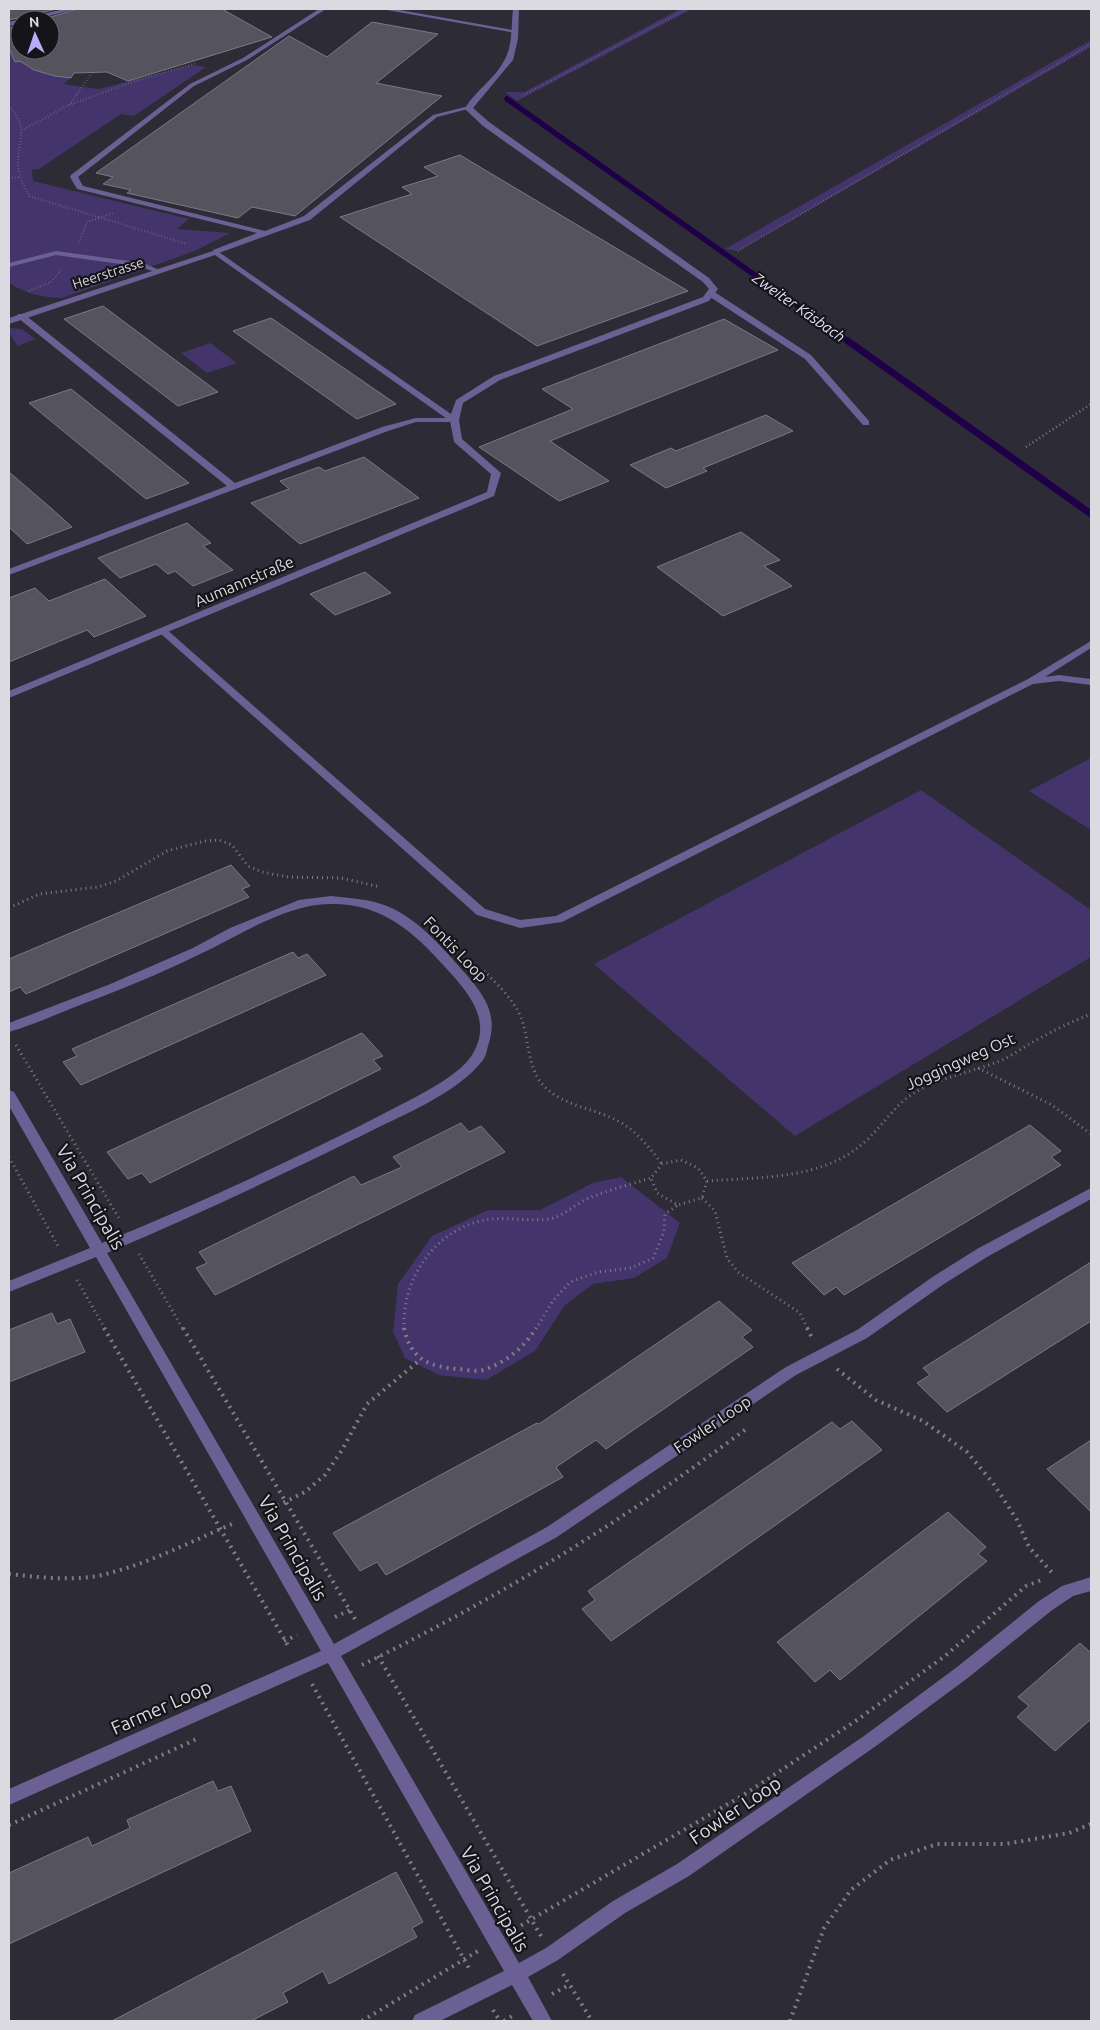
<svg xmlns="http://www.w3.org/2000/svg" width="1100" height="2030" font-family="Ubuntu,sans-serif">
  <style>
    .green { fill: #43356b }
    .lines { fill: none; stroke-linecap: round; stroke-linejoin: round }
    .stream-far1 { stroke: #1f0048; stroke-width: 5.5 }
    .stream { stroke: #1f0048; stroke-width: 7 }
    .building { fill: #55535e; stroke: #7b7985 }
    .path-far3 { stroke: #7f7d86; stroke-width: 2; stroke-dasharray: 0.5 2.5; stroke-linecap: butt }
    .path-far2 { stroke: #7f7d86; stroke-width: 2.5; stroke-dasharray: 1 3; stroke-linecap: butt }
    .path-far1 { stroke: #7f7d86; stroke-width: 3; stroke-dasharray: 1 4; stroke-linecap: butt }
    .path { stroke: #7f7d86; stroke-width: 4; stroke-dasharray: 2 5; stroke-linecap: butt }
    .service { fill: #6b6093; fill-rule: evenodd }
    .minor { fill: #6b6093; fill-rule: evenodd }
    .labels { text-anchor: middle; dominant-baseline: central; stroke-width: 4.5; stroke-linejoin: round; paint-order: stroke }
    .far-street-label { font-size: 14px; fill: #dcdae1; stroke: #151419 }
    .far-water-label { font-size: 15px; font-style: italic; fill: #e4e0f6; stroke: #151419 }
    .street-label { font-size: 16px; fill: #dcdae1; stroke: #151419 }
    .near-street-label { font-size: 19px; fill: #dcdae1; stroke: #151419 }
  </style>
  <rect width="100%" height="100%" fill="#2d2b35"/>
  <path class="green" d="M 680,9 L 692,9 L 517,101 L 505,92 L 524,92 Z
    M 1091,40 L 1091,47 L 738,251 L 725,249 Z
    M 9,46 L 14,47 C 28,73 43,74 71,78 L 63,84 L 99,89 L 191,65 L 206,67 L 134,116 L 121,114 L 39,169 L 32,170 L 33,181 L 189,219 L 177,229 L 230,233 L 195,251 L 62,298 C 44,298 24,293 9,283 Z
    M 9,328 L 22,329 L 35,339 L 18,346 L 9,333 Z
    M 210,343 L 237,363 L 207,373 L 181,353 Z
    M 1091,758 L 1091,830 L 1029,791 Z
    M 921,790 L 1091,910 L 1091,957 L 795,1136 L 594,964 Z
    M 621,1177 L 680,1223 L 667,1258 L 634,1278 L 593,1284 L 565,1305 L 535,1351 L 486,1380 L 439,1375 L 405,1358 L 393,1332 L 398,1284 L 432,1236 L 488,1210 L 540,1210 L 593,1183 Z"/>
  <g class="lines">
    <path class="stream-far1" d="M 507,99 L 849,342"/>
    <path class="stream" d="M 848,341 L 1091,514"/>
  </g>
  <path class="building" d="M 9,9 L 57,9 L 9,20 Z
    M 77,9 L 222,9 L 272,37 L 128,81 L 107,72 L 74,73 L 71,78 L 55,76 L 34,70 L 20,61 L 15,62 L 9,48 L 9,28 L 20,25 L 20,50 L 50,50 L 50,20 L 41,20 Z
    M 372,22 L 438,34 L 376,83 L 442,96 L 295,216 L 252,207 L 238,218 L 127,193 L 131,190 L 103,184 L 113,177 L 96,173 L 289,36 L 327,57 Z
    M 460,155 L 485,170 L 688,291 L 537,346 L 340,217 L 412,194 L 402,187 L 438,176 L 424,167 Z
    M 103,306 L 218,392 L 178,406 L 64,319 Z
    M 271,318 L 396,404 L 357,419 L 233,331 Z
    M 724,319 L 778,350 L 550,441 L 609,481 L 559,501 L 479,447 L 573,409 L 542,389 Z
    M 71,389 L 189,483 L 146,499 L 29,403 Z
    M 766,415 L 793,431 L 703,468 L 707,471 L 666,488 L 630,465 L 671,448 L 676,451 Z
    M 364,457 L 419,498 L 300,544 L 251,503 L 289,489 L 280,481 L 319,467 L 325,471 Z
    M 9,472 L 52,509 L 72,527 L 27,544 L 9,527 Z
    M 187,523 L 211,543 L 203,546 L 233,570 L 193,586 L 175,571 L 168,574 L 156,564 L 120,578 L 98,558 Z
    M 741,532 L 780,560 L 764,566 L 792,586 L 723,616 L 657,567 Z
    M 365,572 L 391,593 L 335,615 L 310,594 Z
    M 105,579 L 146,616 L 94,637 L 87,630 L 9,662 L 9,598 L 35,588 L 49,601 Z
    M 231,865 L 250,886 L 242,889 L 249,897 L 26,994 L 20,987 L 9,992 L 9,959 Z
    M 293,952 L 298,958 L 307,954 L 326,975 L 81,1085 L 63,1062 L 77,1056 L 72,1049 Z
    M 362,1033 L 383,1056 L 373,1060 L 381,1069 L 150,1183 L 142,1173 L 128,1179 L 107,1152 Z
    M 461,1123 L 469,1132 L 481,1126 L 505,1152 L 215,1295 L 196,1268 L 207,1263 L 199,1252 L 354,1176 L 361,1185 L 402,1167 L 393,1157 Z
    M 1030,1125 L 1061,1151 L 1051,1157 L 1061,1165 L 844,1295 L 836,1287 L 824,1295 L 792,1263 Z
    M 1091,1262 L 1091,1321 L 947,1412 L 917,1383 L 930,1375 L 923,1368 Z
    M 719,1301 L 752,1330 L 742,1337 L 753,1347 L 606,1449 L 596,1440 L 556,1467 L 563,1477 L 386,1575 L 377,1562 L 360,1571 L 333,1533 L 537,1423 L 539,1424 Z
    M 52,1313 L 57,1324 L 70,1319 L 85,1352 L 9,1382 L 9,1330 Z
    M 852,1421 L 882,1450 L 611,1641 L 582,1609 L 595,1600 L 588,1591 L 681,1526 L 832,1422 L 840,1429 Z
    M 1091,1440 L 1091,1512 L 1047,1469 Z
    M 948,1512 L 986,1547 L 978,1554 L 987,1561 L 840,1680 L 830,1670 L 815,1682 L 777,1642 Z
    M 1080,1643 L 1091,1653 L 1091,1719 L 1055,1751 L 1017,1717 L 1029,1706 L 1018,1697 Z
    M 213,1781 L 218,1791 L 231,1786 L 251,1831 L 9,1944 L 9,1873 L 88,1837 L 92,1846 L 130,1828 L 127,1820 Z
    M 396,1872 L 423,1922 L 412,1928 L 417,1937 L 329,1984 L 323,1971 L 283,1993 L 288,2002 L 251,2021 L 112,2021 Z"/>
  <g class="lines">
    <path class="path-far3" d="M 522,96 L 687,9
      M 69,105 L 135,81 L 197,63
      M 9,106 C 30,129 17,140 18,166 C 19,177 24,186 29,196 L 187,244
      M 24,129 L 69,105 L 92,73
      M 9,178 L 20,177
      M 79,242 L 87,222 L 113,213
      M 738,251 L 1091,44
      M 29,291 L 51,282 L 61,270"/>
    <path class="path-far2" d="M 1026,447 L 1091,404"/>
    <path class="path-far1" d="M 9,908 L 39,894 L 98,887 L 116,881 L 167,851 L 205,841 L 219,840 L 232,845 L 248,866 L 262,872 L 288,877 L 341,878 L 380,887
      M 484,971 C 497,984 512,998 520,1015 C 530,1038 526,1067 544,1086 C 563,1106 593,1108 616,1120 C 635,1129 649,1147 662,1164
      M 16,1045 L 120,1220
      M 978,1068 L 1052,1105 L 1091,1134
      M 9,1157 L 58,1246
      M 681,1160 L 698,1168 L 707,1181 L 702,1198 L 678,1205 L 657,1193 L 651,1178 L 662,1164 Z
      M 707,1181 C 758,1177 818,1180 860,1146 C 880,1130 893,1106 914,1093 C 941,1077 972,1072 1000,1061 C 1012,1056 1022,1048 1033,1042 C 1052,1031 1071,1022 1091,1014
      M 702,1198 L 715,1211 L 727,1258 L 738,1272 L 800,1313 L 808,1329
      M 139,1254 L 183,1329
      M 77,1280 L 105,1329
      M 404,1329 C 402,1279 434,1230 485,1220 C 506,1216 528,1222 549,1219 C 563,1217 576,1203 589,1198 C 609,1190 631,1184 651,1178
      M 536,1329 L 552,1302 L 570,1282 L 598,1272 L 631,1268 L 653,1258 L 664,1232 L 665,1214 L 678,1205"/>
    <path class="path" d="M 104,1328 L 290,1649
      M 183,1328 L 355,1619
      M 404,1328 C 411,1360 429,1367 460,1369 C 467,1370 476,1372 483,1370 C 505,1363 524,1348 536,1328
      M 807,1328 L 812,1338
      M 837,1369 L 876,1400 L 923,1421 L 967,1452 L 993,1483 L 1017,1520 L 1029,1547 L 1054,1575
      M 271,1509 L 305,1492 L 325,1475 L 342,1450 L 367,1404 L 420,1360
      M 9,1574 C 37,1577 68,1581 97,1576 C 144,1566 188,1543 232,1524
      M 335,1617 L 350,1610
      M 284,1641 L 297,1635
      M 378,1656 L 541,1936
      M 362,1665 C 497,1599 626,1519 746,1429
      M 312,1684 L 471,1972
      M 9,1825 L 199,1738
      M 515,1929 L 745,1794 L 857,1720 L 945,1656 L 1026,1586 L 1044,1579
      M 563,1974 L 592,2021
      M 552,1994 L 569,1985
      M 493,2010 L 500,2021
      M 362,2021 L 478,1951
      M 504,2021 L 514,2015
      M 790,2021 L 824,1928 L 851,1890 L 890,1860 L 937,1844 L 1005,1844 L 1069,1833 L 1091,1824"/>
    <path class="service" d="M 319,9 L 326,9 L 247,60 L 194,86 L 78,177 L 83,186 L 265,231 L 304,216 L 433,115 L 469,106 L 472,108 L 437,117 L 310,220 L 216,254 L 213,254 L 213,250 L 257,233 L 77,189 L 70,177 L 71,175 L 190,84 L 243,58 Z
      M 381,9 L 394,9 L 518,31 L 515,33 Z
      M 56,251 L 143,263 L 162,271 L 158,273 L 141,267 L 56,255 L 9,267 L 9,263 Z
      M 707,291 L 713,291 L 811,355 L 869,421 L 869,425 L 863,425 L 805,359 L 707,295 Z
      M 18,314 L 24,314 L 235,483 L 382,427 L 416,418 L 454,418 L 458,420 L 454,422 L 416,422 L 388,431 L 9,575 L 9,569 L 227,486 L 18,318 Z
      M 163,628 L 166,629 L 485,909 L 520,920 L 556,916 L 1028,679 L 1091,641 L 1091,648 L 1045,677 L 1059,675 L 1091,679 L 1091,685 L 1059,681 L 1033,684 L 562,922 L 520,928 L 477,915 L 160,633 L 160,629 Z"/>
    <path class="minor" d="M 64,9 L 75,9 L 34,20 L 20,20 L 20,23 L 9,26 L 9,22 Z
      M 513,9 L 519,9 L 518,39 L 513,60 L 473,108 L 489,122 L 709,278 L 718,289 L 709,301 L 500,380 L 463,403 L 459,420 L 462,439 L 501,473 L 494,496 L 9,698 L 9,691 L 487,492 L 491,474 L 454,442 L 450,421 L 215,255 L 12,323 L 9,324 L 9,318 L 216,250 L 451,414 L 456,400 L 494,376 L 703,297 L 709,289 L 703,282 L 483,126 L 466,110 L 465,108 C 476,90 496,78 505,59 C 513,44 511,25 513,9 Z
      M 331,896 C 349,898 370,899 387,906 C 417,918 443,948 464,972 C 484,995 499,1014 488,1046 C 487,1050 486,1056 483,1060 C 457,1094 402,1115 365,1134 C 280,1176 194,1216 107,1253 L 334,1644 L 547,1527 L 786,1367 L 857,1330 L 934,1276 L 977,1249 L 1091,1188 L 1091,1199 L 987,1257 L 944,1284 L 867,1338 L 796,1375 L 557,1537 L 341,1656 L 519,1963 L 546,1948 L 613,1901 L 677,1864 L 864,1736 L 957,1667 L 1039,1601 L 1062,1586 L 1091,1577 L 1091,1591 L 1073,1596 L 1051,1611 L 969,1677 L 876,1746 L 689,1876 L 625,1913 L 558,1960 L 528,1977 L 552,2021 L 533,2021 L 512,1985 L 440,2021 L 412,2021 L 415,2015 L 504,1971 L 328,1663 L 9,1805 L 9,1789 L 321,1651 L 96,1257 L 9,1292 L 9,1281 L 90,1248 L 9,1106 L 9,1090 L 14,1092 L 102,1243 C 198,1204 293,1160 385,1113 C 409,1100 458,1078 472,1055 C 494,1020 467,991 445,967 C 413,931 381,903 330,904 C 286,904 239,936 200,954 C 158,975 114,992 70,1009 C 50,1017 30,1026 9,1032 L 9,1023 L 108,985 L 193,948 L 230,928 L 299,900 Z"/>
  </g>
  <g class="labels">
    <g class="far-street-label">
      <text transform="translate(108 273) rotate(-18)">Heerstrasse</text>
    </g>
    <g class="far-water-label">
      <text transform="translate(799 307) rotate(35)">Zweiter Käsbach</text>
    </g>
    <g class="street-label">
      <text transform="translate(244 581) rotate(-23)">Aumannstraße</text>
      <text transform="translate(456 949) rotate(46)">Fontis Loop</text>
      <text transform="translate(960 1061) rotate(-24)">Joggingweg Ost</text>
      <text transform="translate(712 1424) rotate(-34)">Fowler Loop</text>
    </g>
    <g class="near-street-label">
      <text transform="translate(91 1197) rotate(60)">Via Principalis</text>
      <text transform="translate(293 1548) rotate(60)">Via Principalis</text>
      <text transform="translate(161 1707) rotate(-24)">Farmer Loop</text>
      <text transform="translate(735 1810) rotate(-34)">Fowler Loop</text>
      <text transform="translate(495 1899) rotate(60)">Via Principalis</text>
    </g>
  </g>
  <rect width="1100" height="2030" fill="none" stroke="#dcdae1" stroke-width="20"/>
  <g transform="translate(35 35) rotate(357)"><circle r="24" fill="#151419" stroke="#656369"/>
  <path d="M0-4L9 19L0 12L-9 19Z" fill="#bbaaf6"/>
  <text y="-8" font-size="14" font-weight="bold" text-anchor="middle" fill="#dcdae1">N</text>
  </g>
</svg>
